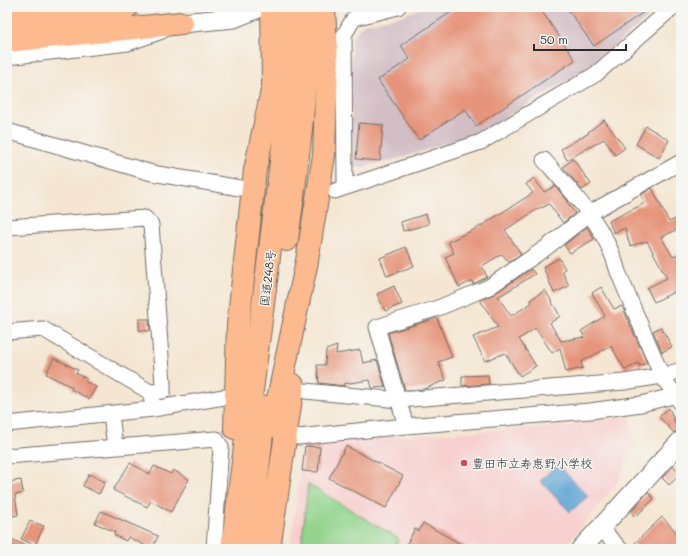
<svg xmlns="http://www.w3.org/2000/svg" width="688" height="556" font-family="Mali,'Klee One',sans-serif">
  <style>
    .built { fill: #f7d0cf }
    .industrial { fill: #d2bec5 }
    .green { fill: #92d48c; stroke: #5e805c }
    .water { fill: #5fa4d4; stroke: #456880 }
    .building { fill: #e6957b }
    .lines { fill: none; stroke-linecap: round; stroke-linejoin: round }
    .minor-casing { stroke: #716c65; stroke-width: 17 }
    .tertiary-casing { stroke: #716c65; stroke-width: 21 }
    .trunk-casing { stroke: #716c65; stroke-width: 24 }
    .motorway-casing { stroke: #716c65; stroke-width: 24 }
    .minor { stroke: #fff; stroke-width: 15 }
    .tertiary { stroke: #fff; stroke-width: 19 }
    .trunk { stroke: #fcba8e; stroke-width: 22 }
    .motorway { stroke: #fcba8e; stroke-width: 22 }
    .poi-dot { fill: #d1495b; stroke: #f6f6f2; stroke-width: 1.5 }
    .labels { text-anchor: middle; dominant-baseline: central; stroke-width: 3; stroke-linejoin: round; paint-order: stroke }
    .street-label { font-size: 12px; fill: #2b2b2b; stroke: #f6f6f2 }
    .poi-label { font-size: 12px; fill: #2b2b2b; stroke: #f6f6f2; text-anchor: start }
  </style>
  <rect width="100%" height="100%" fill="#f6f6f2"/>
  <filter id="ink" filterUnits="userSpaceOnUse"><feTurbulence type="fractalNoise" baseFrequency=".025" numOctaves="2"/><feDisplacementMap in="SourceGraphic" scale="8" xChannelSelector="R" yChannelSelector="G"/><feConvolveMatrix kernelMatrix="1 2 1 2 8 2 1 2 1" color-interpolation-filters="sRGB"/></filter>
  <filter id="wash" filterUnits="userSpaceOnUse"><feTurbulence type="fractalNoise" baseFrequency=".012" numOctaves="4" result="noise"/><feDisplacementMap in="SourceGraphic" scale="16" xChannelSelector="R" yChannelSelector="G"/><feGaussianBlur stdDeviation="0.9" result="paint"/><feColorMatrix in="noise" values="0 0 0 0 0 0 0 0 0 0 0 0 0 0 0 0 0 1.4 0 .05"/><feComposite in="paint" operator="in"/></filter>
  <g filter="url(#wash)">
    <rect width="100%" height="100%" fill="#f4e6d2"/>
    <path class="built" d="M 629,415 L 635,442 L 617,483 L 563,549 L 290,549 L 304,441 L 555,427 Z"/>
    <path class="industrial" d="M 424,7 L 660,7 L 588,68 L 479,133 L 401,158 L 352,169 L 351,39 L 363,24 L 401,16 Z"/>
    <path class="green" d="M 308,484 L 399,539 L 394,549 L 301,549 Z"/>
    <path class="water" d="M 557,464 L 588,496 L 570,512 L 540,481 Z"/>
    <g id="blocks">
      <path class="building" d="M 459,7 L 539,7 L 575,60 L 476,126 L 465,109 L 419,140 L 378,80 L 410,59 L 401,45 Z
        M 566,7 L 651,7 L 594,46 Z
        M 604,120 L 625,148 L 615,155 L 604,139 L 567,160 L 561,149 L 589,133 L 588,132 Z
        M 359,123 L 383,125 L 380,161 L 356,159 Z
        M 646,126 L 669,140 L 659,158 L 636,144 Z
        M 573,159 L 591,184 L 582,190 L 563,167 Z
        M 534,178 L 544,192 L 555,186 L 568,201 L 567,202 L 575,213 L 563,223 L 549,204 L 542,208 L 541,207 L 505,230 L 521,254 L 509,262 L 502,254 L 482,266 L 487,277 L 473,284 L 472,281 L 459,287 L 445,257 L 454,253 L 448,242 L 479,227 L 533,193 L 526,184 Z
        M 652,188 L 669,222 L 681,216 L 681,228 L 661,237 L 673,257 L 681,252 L 681,301 L 674,292 L 654,302 L 647,288 L 667,278 L 647,241 L 630,246 L 625,228 L 614,233 L 609,221 L 645,203 L 641,195 Z
        M 426,214 L 429,224 L 403,231 L 401,222 Z
        M 587,227 L 594,239 L 570,253 L 564,245 Z
        M 406,247 L 414,266 L 387,276 L 380,258 Z
        M 559,258 L 565,269 L 562,271 L 569,286 L 554,293 L 543,267 Z
        M 531,269 L 535,274 L 498,297 L 511,316 L 532,303 L 530,300 L 545,290 L 560,316 L 550,323 L 561,341 L 585,337 L 581,331 L 605,316 L 592,293 L 601,287 L 614,309 L 622,306 L 647,363 L 639,366 L 638,363 L 625,370 L 611,346 L 581,362 L 583,368 L 566,372 L 560,348 L 552,353 L 536,328 L 519,339 L 536,366 L 520,376 L 505,353 L 485,361 L 473,337 L 498,327 L 480,300 L 494,294 Z
        M 394,286 L 402,304 L 385,311 L 377,294 Z
        M 437,318 L 452,357 L 438,362 L 446,380 L 424,389 L 405,390 L 388,333 Z
        M 139,319 L 149,319 L 150,331 L 139,330 Z
        M 661,327 L 672,347 L 662,352 L 653,331 Z
        M 337,346 L 336,354 L 360,350 L 363,363 L 377,360 L 385,387 L 372,388 L 370,380 L 343,384 L 344,386 L 319,383 L 317,365 L 325,365 L 326,350 Z
        M 54,358 L 78,370 L 76,373 L 87,379 L 85,381 L 96,387 L 89,399 L 71,389 L 72,387 L 46,374 Z
        M 488,375 L 489,384 L 462,386 L 462,376 Z
        M 669,408 L 678,430 L 674,433 L 659,417 Z
        M 305,446 L 320,447 L 318,472 L 302,471 Z
        M 346,446 L 403,476 L 386,508 L 329,478 Z
        M 130,463 L 150,474 L 154,466 L 171,474 L 173,470 L 189,479 L 171,512 L 151,501 L 147,507 L 113,490 Z
        M 673,466 L 681,474 L 669,485 L 662,478 Z
        M 89,474 L 105,482 L 99,494 L 83,486 Z
        M 21,480 L 23,493 L 15,495 L 18,515 L 7,517 L 7,482 Z
        M 648,492 L 654,499 L 635,517 L 631,512 Z
        M 101,511 L 158,536 L 152,549 L 128,537 L 126,541 L 114,535 L 115,532 L 95,523 Z
        M 662,517 L 681,537 L 681,549 L 639,549 L 634,544 Z
        M 30,521 L 44,526 L 35,545 L 21,539 Z
        M 423,523 L 470,549 L 404,549 L 415,529 L 419,531 Z
        M 7,537 L 33,549 L 7,549 Z"/>
    </g>
  </g>
  <g filter="url(#ink)">
    <use href="#blocks" fill-opacity="0" stroke="#716c65" stroke-width="1"/>
    <g class="lines">
      <defs>
        <path id="minor" d="M 7,57 L 128,43 L 162,31
          M 7,131 L 152,173 L 240,188
          M 544,160 C 574,194 607,228 618,272 L 662,376 L 680,402
          M 345,187 L 344,35 L 354,18 L 398,7
          M 335,191 L 481,142 L 596,74 L 673,7
          M 7,227 L 145,218 L 151,225 L 163,383 L 163,391 L 150,392
          M 7,332 L 43,329 L 150,392 L 152,401
          M 305,391 L 399,400 L 624,382 L 662,376 L 681,370
          M 111,414 L 115,447
          M 7,424 L 153,409 L 224,397
          M 406,426 L 377,327 L 438,308 L 489,287 L 547,247 L 590,213 L 681,162
          M 298,437 L 406,426 L 590,411 L 641,404 L 681,394
          M 7,456 L 216,439 L 221,447 L 214,549
          M 600,527 L 620,549"/>
        <path id="tertiary" d="M 182,23 L 234,18 L 261,7
          M 581,549 L 681,441"/>
        <path id="trunk" d="M 287,240 C 297,166 309,91 304,16
          M 270,427 L 279,394 L 307,261 L 324,155 L 327,65 L 324,7
          M 235,428 L 238,325 L 255,170 L 273,86 L 272,7
          M 232,549 L 284,138 L 291,40 L 289,7
          M 249,549 L 265,407
          M 269,549 L 293,385"/>
        <path id="motorway" d="M 7,20 L 127,7
          M 7,41 L 182,23"/>
      </defs>
      <use href="#minor" class="minor-casing"/>
      <use href="#tertiary" class="tertiary-casing"/>
      <use href="#trunk" class="trunk-casing"/>
      <use href="#motorway" class="motorway-casing"/>
      <use href="#minor" class="minor"/>
      <use href="#tertiary" class="tertiary"/>
      <use href="#trunk" class="trunk"/>
      <use href="#motorway" class="motorway"/>
    </g>
  </g>
  <circle class="poi-dot" cx="464" cy="463" r="4"/>
  <g class="labels">
    <g class="street-label">
      <text transform="translate(267 278) rotate(-83)">国道248号</text>
    </g>
    <g class="poi-label">
      <text x="472" y="463">豊田市立寿恵野小学校</text>
    </g>
  </g>
  <rect width="688" height="556" fill="none" stroke="#f6f6f2" stroke-width="24"/>
  <path d="M534 44v6h92v-6" fill="none" stroke="#2b2b2b" stroke-width="2"/>
  <text x="540" y="44" font-size="12" fill="#2b2b2b" stroke="#f6f6f2" stroke-width="3" paint-order="stroke">50 m</text>
</svg>
